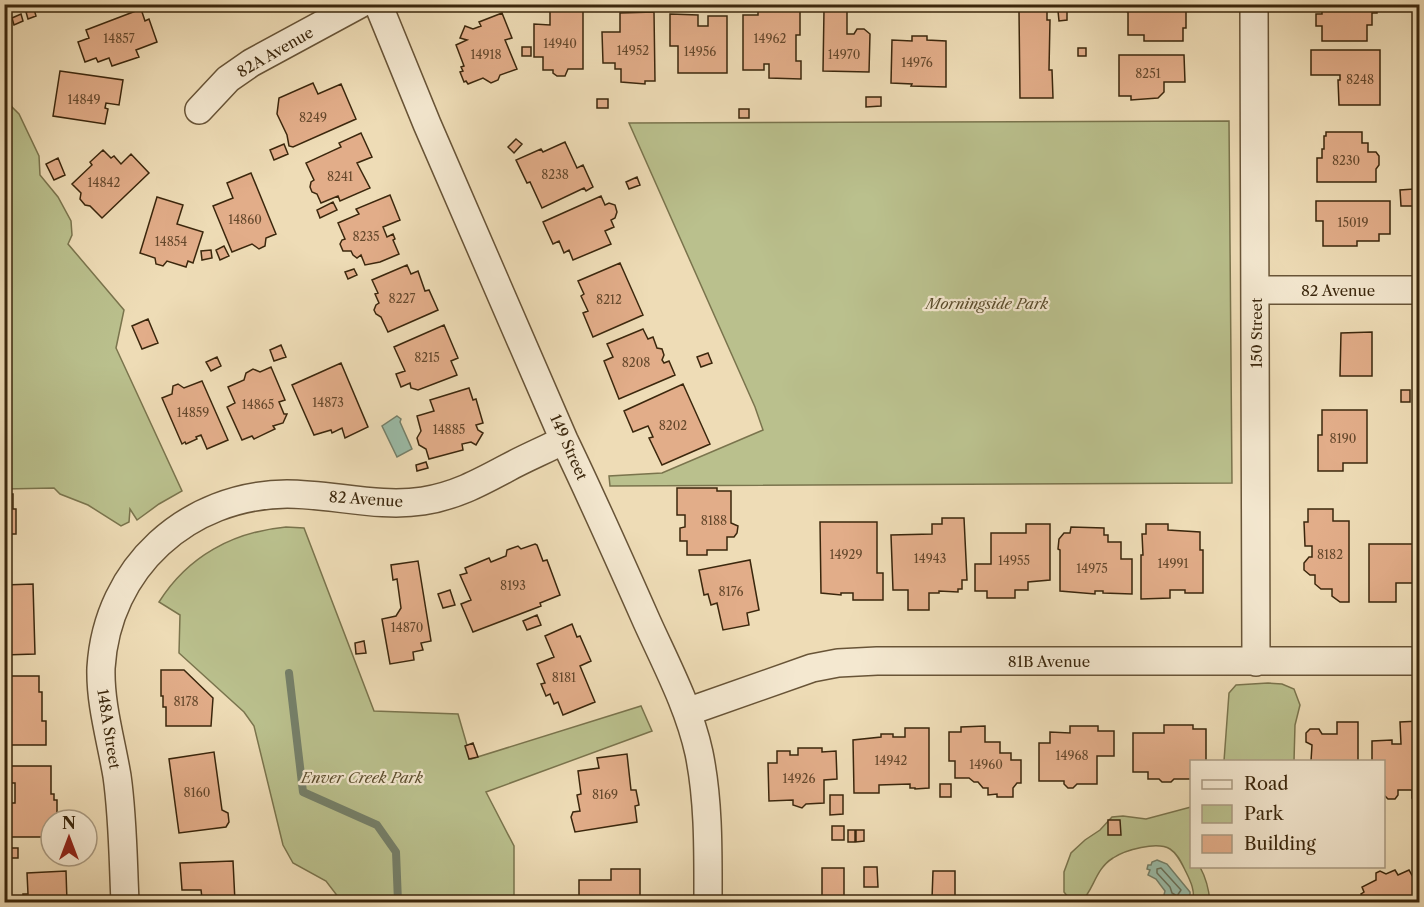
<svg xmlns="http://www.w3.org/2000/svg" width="1424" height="907" font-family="'Libre Caslon Text',serif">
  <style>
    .green { fill: #bac08d; stroke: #7a744d; stroke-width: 1.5 }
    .water { fill: #9bbca8; stroke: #75806a; stroke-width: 1.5 }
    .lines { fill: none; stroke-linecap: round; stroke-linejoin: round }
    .shore { stroke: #6b725a; stroke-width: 1.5 }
    .stream { stroke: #75806a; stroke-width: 8 }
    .building { fill: #e2ad89; stroke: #3b270d; stroke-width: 1.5 }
    .street-casing { stroke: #685437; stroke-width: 30 }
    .street { stroke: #f4e8d0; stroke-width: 27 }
    .labels { text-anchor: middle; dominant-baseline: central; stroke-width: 4.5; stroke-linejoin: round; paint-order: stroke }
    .number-label { font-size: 12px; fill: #65482c }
    .street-label { font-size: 15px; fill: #3b270d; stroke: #f4e8d0 }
    .park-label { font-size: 15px; font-style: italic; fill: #5b4d2d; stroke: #f4e8d0 }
  </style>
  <rect width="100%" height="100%" fill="#eedcb6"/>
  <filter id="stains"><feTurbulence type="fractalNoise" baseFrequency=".00333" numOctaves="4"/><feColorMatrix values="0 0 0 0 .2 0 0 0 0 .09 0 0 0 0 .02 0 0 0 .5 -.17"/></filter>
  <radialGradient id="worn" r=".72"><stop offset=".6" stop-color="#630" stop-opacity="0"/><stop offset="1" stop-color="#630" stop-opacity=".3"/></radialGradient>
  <path class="green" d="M 4,99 L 19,114 L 39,156 L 40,175 L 58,197 L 71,221 L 72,235 L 68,244 L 124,310 L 116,348 L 182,491 L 159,504 L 137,520 L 130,509 L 129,522 L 121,526 L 88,505 L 60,494 L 54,488 L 5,489 Z
    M 1229,121 L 1232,483 L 610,486 L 609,476 L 662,473 L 763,430 L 755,407 L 629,123 Z
    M 286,527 L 304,528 L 374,711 L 458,714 L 471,759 L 641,706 L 652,731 L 486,792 L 514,846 L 514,902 L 342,902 L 326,881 L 293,863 L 283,845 L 254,726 L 244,712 L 179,653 L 180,615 L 159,602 C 188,556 233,532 286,527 Z
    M 1268,683 L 1282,684 L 1294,689 L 1300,705 L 1295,725 L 1294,761 L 1224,761 L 1229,693 L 1236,685 Z
    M 1191,807 L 1192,866 L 1200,867 C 1206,878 1209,890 1210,902 L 1193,902 C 1195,891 1191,882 1186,872 C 1182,864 1178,854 1170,849 C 1157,841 1125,850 1113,858 C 1095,869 1094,890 1081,902 L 1072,902 L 1064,892 L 1064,872 L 1071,853 L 1085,840 L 1100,830 L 1112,817 L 1123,816 L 1146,819 Z"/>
  <path class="water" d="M 397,416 L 401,419 L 400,422 L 412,449 L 397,457 L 382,426 Z
    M 1157,860 L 1167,864 L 1190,892 L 1190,895 C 1179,902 1174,904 1164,895 L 1165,891 L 1156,879 L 1148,875 L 1150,870 L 1147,869 L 1148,865 L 1151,865 L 1152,862 Z"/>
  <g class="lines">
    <path class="shore" d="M 1161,868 L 1181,890 L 1177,896 L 1172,893 L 1170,887 L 1157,873 L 1157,869 Z"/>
    <path class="stream" d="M 289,673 L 303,792 L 377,825 L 396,852 L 398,902"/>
  </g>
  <path class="building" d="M 1121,4 L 1186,6 L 1186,28 L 1183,28 L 1183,41 L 1144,41 L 1144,35 L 1128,35 L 1128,12 L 1121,9 Z
    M 1322,4 L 1377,4 L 1377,13 L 1372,13 L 1372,25 L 1367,25 L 1367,41 L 1322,41 L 1322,26 L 1316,26 L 1316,14 L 1322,14 Z
    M 34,9 L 36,16 L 28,19 L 26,12 Z
    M 141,9 L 145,21 L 149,19 L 157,42 L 136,50 L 139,57 L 112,66 L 109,58 L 98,62 L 96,58 L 85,62 L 78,42 L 89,38 L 86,30 Z
    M 550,9 L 583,9 L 583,69 L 568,69 L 565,76 L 557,76 L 553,73 L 553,70 L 543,70 L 543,57 L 534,57 L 534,24 L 550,25 Z
    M 758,9 L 800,9 L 800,35 L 796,35 L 796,61 L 801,61 L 801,79 L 769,78 L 769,64 L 764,64 L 764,70 L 743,70 L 743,15 L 758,15 Z
    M 824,10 L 847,10 L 847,34 L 854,34 L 857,29 L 864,29 L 870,34 L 869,72 L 823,71 Z
    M 1067,10 L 1067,20 L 1059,21 L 1058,11 Z
    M 1019,11 L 1047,11 L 1047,20 L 1050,20 L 1049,70 L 1052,70 L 1053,98 L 1020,98 Z
    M 654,12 L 655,81 L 645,81 L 645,84 L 621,82 L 621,69 L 615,69 L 615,63 L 603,63 L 602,32 L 620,32 L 620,13 Z
    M 502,13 L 512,38 L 505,40 L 517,69 L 500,75 L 498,80 L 491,83 L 483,78 L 468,84 L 466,81 L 464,82 L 460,72 L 463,71 L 461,67 L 464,66 L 456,45 L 467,40 L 460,38 L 465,26 L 473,29 L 481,26 L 479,22 Z
    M 21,14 L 23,21 L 14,25 L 12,18 Z
    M 670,14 L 698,15 L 698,26 L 708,26 L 708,16 L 727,16 L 727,73 L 678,73 L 678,46 L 670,46 Z
    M 912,36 L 927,36 L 927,40 L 946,41 L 946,87 L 911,86 L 912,84 L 891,83 L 892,40 L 912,41 Z
    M 522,47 L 531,47 L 531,56 L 522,56 Z
    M 1078,48 L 1086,48 L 1086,56 L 1078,56 Z
    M 1311,50 L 1380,50 L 1380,105 L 1339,105 L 1338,80 L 1340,80 L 1340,75 L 1311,75 Z
    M 1119,55 L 1184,55 L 1185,82 L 1164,82 L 1164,92 L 1158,98 L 1131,100 L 1131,96 L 1119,96 Z
    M 60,71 L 123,80 L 119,105 L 106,103 L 105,108 L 108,109 L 105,124 L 53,116 Z
    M 313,83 L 318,94 L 341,84 L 356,119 L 293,147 L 289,146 L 287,135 L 277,114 L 279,98 Z
    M 866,97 L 881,97 L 881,106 L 866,107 Z
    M 597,99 L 608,99 L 608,108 L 597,108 Z
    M 739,109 L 749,109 L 749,118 L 739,118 Z
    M 1326,132 L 1362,132 L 1362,143 L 1368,143 L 1368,152 L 1376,152 L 1379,156 L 1379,165 L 1376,169 L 1376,182 L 1317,182 L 1317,158 L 1322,158 L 1322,149 L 1324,149 L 1324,136 L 1326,136 Z
    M 361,133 L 372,157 L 357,163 L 370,188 L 340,201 L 338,196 L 321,203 L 317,194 L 312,192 L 310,187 L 311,182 L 314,180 L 306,163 L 341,147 L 339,143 Z
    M 516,139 L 522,144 L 514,153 L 508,147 Z
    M 565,142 L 577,168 L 583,165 L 593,187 L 586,191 L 584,188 L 542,208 L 530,182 L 527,183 L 516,160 L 541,149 L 543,152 Z
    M 284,144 L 288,154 L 274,160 L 270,150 Z
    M 103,150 L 111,158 L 114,156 L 121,164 L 131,154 L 149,173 L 102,218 L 90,206 L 85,205 L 80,199 L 81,193 L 72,184 L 92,165 L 90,162 Z
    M 58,158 L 65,175 L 54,180 L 46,164 Z
    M 251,173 L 276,234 L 266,238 L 265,246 L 259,249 L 252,244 L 232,252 L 213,206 L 233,198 L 227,183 Z
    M 637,177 L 640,185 L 629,189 L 626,182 Z
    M 1414,189 L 1415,206 L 1401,206 L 1400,190 Z
    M 390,195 L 400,220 L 383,227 L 387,237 L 393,234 L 395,239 L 393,240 L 399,254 L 380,262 L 365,265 L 361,255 L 357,258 L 353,255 L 351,251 L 343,251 L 340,244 L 342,240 L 345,239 L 338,223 L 359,214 L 356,209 Z
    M 601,196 L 605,205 L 609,203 L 615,205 L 617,212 L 615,218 L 611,220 L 614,227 L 605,231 L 611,244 L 573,260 L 569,250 L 564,253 L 559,241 L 553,244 L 543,222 Z
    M 157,197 L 183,205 L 177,224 L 203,232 L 193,263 L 188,261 L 186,267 L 167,261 L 163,266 L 156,264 L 155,258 L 140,253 Z
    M 1316,201 L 1390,201 L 1390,234 L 1379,234 L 1379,241 L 1357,241 L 1357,246 L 1323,246 L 1323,221 L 1316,221 Z
    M 333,202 L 337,210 L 320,218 L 317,210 Z
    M 224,246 L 229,256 L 220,260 L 216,250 Z
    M 211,250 L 212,258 L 202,260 L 201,251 Z
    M 620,263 L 643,315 L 593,337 L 583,313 L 588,311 L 581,296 L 584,294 L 578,281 Z
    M 407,265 L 411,274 L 418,271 L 425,291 L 429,290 L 438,310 L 388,332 L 381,317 L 376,314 L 374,310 L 376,305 L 379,303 L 375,294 L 378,293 L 372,280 Z
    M 354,269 L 357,275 L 348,279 L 345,272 Z
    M 148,319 L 158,343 L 142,349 L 132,326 Z
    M 444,325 L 458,358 L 451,361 L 457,375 L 418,390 L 411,388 L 410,383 L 401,387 L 396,374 L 405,371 L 394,347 Z
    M 643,329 L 648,339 L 653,337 L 657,348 L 662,349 L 664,355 L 662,360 L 664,363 L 669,361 L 675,375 L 619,399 L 604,361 L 613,357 L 607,344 Z
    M 1372,332 L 1372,376 L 1340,376 L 1341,333 Z
    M 281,345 L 286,357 L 274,361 L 270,350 Z
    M 708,353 L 712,363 L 701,367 L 697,357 Z
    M 217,357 L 221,366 L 211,371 L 206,362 Z
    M 341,363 L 368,427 L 345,438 L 342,428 L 332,433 L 331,430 L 314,435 L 292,385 Z
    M 271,367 L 285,400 L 279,402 L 284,414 L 287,414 L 283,423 L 273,426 L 275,429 L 254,439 L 252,436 L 242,440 L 227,407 L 235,403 L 228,387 L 244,380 L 246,373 L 253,369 L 260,372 Z
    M 202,381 L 228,440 L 207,449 L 201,435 L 196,437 L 197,439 L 186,444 L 185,442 L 182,444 L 162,398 L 172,394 L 173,386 L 178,384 L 184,388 Z
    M 683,384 L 710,444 L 662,465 L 649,438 L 653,437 L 648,426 L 633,432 L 624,411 Z
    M 469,388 L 473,400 L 476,399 L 483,423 L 476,425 L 478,430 L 483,433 L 476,445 L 471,442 L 462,444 L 463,450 L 429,459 L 426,449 L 419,445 L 417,438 L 421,431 L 417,416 L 434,411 L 430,400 Z
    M 1401,390 L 1410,390 L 1410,402 L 1401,402 Z
    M 1322,410 L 1367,410 L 1367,463 L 1343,463 L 1343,471 L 1318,471 L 1318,435 L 1322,435 Z
    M 1420,445 L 1420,472 L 1418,473 L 1415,446 Z
    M 426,462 L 428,468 L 417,471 L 416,465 Z
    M 677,488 L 717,488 L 717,491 L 731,491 L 731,523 L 738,526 L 737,533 L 734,537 L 727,537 L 727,550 L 707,550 L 707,555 L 687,555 L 687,541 L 680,541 L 680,528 L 685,527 L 685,515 L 677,515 Z
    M 4,494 L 13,494 L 13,509 L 16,509 L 16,534 L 6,534 L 6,547 Z
    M 1308,509 L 1333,509 L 1333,521 L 1349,521 L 1349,602 L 1340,602 L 1332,596 L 1332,589 L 1321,589 L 1315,584 L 1315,575 L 1310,575 L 1304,570 L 1304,563 L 1309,557 L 1312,557 L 1312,546 L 1305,546 L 1304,522 L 1308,522 Z
    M 942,518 L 964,518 L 967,580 L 962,580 L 962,589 L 958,589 L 958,592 L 939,591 L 939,593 L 929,593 L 929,610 L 908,610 L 908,590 L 893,590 L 891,535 L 932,534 L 932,524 L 942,524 Z
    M 820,522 L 877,522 L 877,573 L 883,573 L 883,600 L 853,600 L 853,593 L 841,593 L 841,595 L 821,593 Z
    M 1026,524 L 1050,524 L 1050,580 L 1028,582 L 1028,590 L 1015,590 L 1015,598 L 987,598 L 987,591 L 975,591 L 975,564 L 991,564 L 991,533 L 1026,533 Z
    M 1146,524 L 1168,524 L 1168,530 L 1200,532 L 1200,550 L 1203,550 L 1203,593 L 1185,593 L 1185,590 L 1170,590 L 1170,598 L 1141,599 L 1141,555 L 1143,555 L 1142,534 L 1146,534 Z
    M 1071,527 L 1104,528 L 1104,535 L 1108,535 L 1108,542 L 1121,542 L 1121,559 L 1132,559 L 1132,594 L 1103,593 L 1103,591 L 1095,591 L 1095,594 L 1060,591 L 1060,550 L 1058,549 L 1059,539 L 1064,533 L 1070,533 Z
    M 535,544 L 537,545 L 543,561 L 547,560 L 560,595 L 540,603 L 541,606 L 473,632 L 461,604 L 471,600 L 460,575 L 467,573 L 465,568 L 489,558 L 491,562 L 506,556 L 507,550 L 518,546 L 521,549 Z
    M 1369,544 L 1420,544 L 1420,583 L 1396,583 L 1396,602 L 1369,602 Z
    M 750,560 L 759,610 L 747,613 L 749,625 L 723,630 L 717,603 L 711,605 L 708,594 L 704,595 L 699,570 Z
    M 418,561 L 431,641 L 421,643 L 423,650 L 413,652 L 414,660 L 390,664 L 382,619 L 396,616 L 401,608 L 397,579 L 393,580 L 391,565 Z
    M 33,584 L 35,654 L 4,655 L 4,585 Z
    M 450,590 L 455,605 L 443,608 L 438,594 Z
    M 537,615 L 541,625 L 527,630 L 523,621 Z
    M 572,624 L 577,637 L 580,636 L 591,661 L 580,666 L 595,702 L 563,715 L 558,702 L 554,704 L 550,694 L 546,696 L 541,684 L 545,683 L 537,664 L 554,657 L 545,636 Z
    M 364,641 L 366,653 L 356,654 L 355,643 Z
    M 161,670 L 184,670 L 213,698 L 211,726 L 166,726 L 166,707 L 163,707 L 163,696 L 161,696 Z
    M 4,676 L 39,676 L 39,692 L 42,692 L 42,721 L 46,721 L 46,745 L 4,745 Z
    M 1420,721 L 1420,798 L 1412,798 L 1412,790 L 1398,790 L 1398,795 L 1395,799 L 1388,799 L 1384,795 L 1384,762 L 1372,762 L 1372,741 L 1392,740 L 1392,744 L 1401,744 L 1400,722 Z
    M 1337,722 L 1358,722 L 1358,762 L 1306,762 L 1311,761 L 1312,745 L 1306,742 L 1306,733 L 1310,729 L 1319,729 L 1322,734 L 1337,734 Z
    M 1164,725 L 1193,725 L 1193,729 L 1206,729 L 1206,762 L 1192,762 L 1192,779 L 1174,779 L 1171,782 L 1162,782 L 1159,779 L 1148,779 L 1148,772 L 1133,772 L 1133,733 L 1164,733 Z
    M 985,726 L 985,742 L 1000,742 L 1000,753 L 1011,753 L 1011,760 L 1021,760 L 1021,783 L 1017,783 L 1013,788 L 1013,797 L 997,797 L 997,794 L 988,795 L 988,788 L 983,788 L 978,782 L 974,782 L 969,778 L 955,778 L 955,761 L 949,761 L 949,732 L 961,732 L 961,727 Z
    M 1070,726 L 1098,726 L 1098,731 L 1114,731 L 1114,756 L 1097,756 L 1097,784 L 1077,784 L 1073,788 L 1068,788 L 1064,784 L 1064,781 L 1039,781 L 1039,743 L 1050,743 L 1050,732 L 1070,733 Z
    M 905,728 L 929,728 L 929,788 L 915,789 L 915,788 L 910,788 L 910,784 L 879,785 L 879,793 L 854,793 L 853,740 L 881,737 L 881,734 L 893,734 L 893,737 L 905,737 Z
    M 473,743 L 478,757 L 469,759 L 465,746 Z
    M 798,748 L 822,748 L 822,752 L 836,751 L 837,779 L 824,780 L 824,803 L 806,804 L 802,808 L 793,805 L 793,800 L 769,801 L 768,763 L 777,763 L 777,751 L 790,751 L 790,755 L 798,755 Z
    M 214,752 L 222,810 L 228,813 L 229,822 L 226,827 L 179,833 L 169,759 Z
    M 627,754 L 631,790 L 636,790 L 639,805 L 635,806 L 637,822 L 575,832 L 571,817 L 573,812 L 580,811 L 577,795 L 581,794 L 578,771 L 599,768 L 597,758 Z
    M 8,766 L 51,766 L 51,794 L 54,794 L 54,800 L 57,800 L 57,816 L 60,816 L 60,820 L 51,820 L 51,837 L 4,837 L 4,803 L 15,803 L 15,783 L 8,783 Z
    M 940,784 L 951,784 L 951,797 L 940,797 Z
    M 830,795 L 843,795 L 843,814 L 830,815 Z
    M 1108,820 L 1120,820 L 1121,835 L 1108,835 Z
    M 832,826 L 844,826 L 844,840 L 832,840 Z
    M 848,830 L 855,830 L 855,842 L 848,842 Z
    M 856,830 L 864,830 L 864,841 L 856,842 Z
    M 4,848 L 18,848 L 18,858 L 4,858 Z
    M 233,861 L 235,902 L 195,902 L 195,901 L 198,901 L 198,898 L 202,898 L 201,890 L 182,890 L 180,863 Z
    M 864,867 L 877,867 L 878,887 L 864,887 Z
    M 822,868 L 844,868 L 844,901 L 822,901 Z
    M 611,869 L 640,869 L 640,902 L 579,902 L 579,880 L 611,880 Z
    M 1395,870 L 1398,875 L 1409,870 L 1420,890 L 1420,902 L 1366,902 L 1361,894 L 1364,892 L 1362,887 L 1376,880 L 1376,873 L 1380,871 L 1386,874 Z
    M 66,871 L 67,902 L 23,902 L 23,894 L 28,894 L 27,873 Z
    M 933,871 L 955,871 L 955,899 L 932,899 Z"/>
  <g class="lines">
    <defs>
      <path id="street" d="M 378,4 L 427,124 L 564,440 C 593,500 620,561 647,622 C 666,664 689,707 699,753 C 709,802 708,853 708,902
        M 1254,4 L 1256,662
        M 199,110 L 228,79 L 251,63 L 360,4
        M 1256,290 L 1420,290
        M 687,712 L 812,668 L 838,663 L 877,661 L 1420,661
        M 125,902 C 123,860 123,818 117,776 C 111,740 100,704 101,668 C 107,567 188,495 287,494 C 332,494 379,508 423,501 C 455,496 479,483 507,468 C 525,458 545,450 564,440"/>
    </defs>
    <use href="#street" class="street-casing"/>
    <use href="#street" class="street"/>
  </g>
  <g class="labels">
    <g class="number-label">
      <text x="119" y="38">14857</text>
      <text x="770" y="38">14962</text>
      <text x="560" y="43">14940</text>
      <text x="633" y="50">14952</text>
      <text x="700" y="51">14956</text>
      <text x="486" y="54">14918</text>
      <text x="844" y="54">14970</text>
      <text x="917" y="62">14976</text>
      <text x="1148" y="73">8251</text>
      <text x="1360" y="79">8248</text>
      <text x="84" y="99">14849</text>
      <text x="313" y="117">8249</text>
      <text x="1346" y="160">8230</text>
      <text x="555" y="174">8238</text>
      <text x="340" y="176">8241</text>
      <text x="104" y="182">14842</text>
      <text x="245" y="219">14860</text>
      <text x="1353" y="222">15019</text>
      <text x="366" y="236">8235</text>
      <text x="171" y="241">14854</text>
      <text x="402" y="298">8227</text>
      <text x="609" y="299">8212</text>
      <text x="427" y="357">8215</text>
      <text x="636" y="362">8208</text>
      <text x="328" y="402">14873</text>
      <text x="258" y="404">14865</text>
      <text x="193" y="412">14859</text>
      <text x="673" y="425">8202</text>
      <text x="449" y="429">14885</text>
      <text x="1343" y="438">8190</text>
      <text x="714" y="520">8188</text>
      <text x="846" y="554">14929</text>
      <text x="1330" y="554">8182</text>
      <text x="930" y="558">14943</text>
      <text x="1014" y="560">14955</text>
      <text x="1173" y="563">14991</text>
      <text x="1092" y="568">14975</text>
      <text x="513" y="585">8193</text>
      <text x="731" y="591">8176</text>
      <text x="407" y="627">14870</text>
      <text x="564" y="677">8181</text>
      <text x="186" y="701">8178</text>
      <text x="1072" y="755">14968</text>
      <text x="891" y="760">14942</text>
      <text x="986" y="764">14960</text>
      <text x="799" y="778">14926</text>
      <text x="197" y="792">8160</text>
      <text x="605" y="794">8169</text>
    </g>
    <g class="street-label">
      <text transform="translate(275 52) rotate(-30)">82A Avenue</text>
      <text x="1338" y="290">82 Avenue</text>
      <text transform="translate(1256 333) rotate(-90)">150 Street</text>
      <text transform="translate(569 447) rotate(66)">149 Street</text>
      <text transform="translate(366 499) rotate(4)">82 Avenue</text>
      <text x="1049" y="661">81B Avenue</text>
      <text transform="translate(109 729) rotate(81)">148A Street</text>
    </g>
    <g class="park-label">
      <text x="987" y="303">Morningside Park</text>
      <text x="362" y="777">Enver Creek Park</text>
    </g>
  </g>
  <rect width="1424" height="907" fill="none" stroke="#eedcb6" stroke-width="24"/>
  <rect x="6" y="6" width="1412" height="895" fill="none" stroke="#3b270d" stroke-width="3"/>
  <rect x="12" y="12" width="1400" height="883" fill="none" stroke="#3b270d" stroke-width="1.5"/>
  <rect x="1190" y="760" width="195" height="108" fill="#f4e8d0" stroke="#aa9b82" stroke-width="1.5"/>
  <rect x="1202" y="780" width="30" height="9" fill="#f4e8d0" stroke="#aa9b82" stroke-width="1.5"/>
  <text x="1244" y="790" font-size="18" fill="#3b270d">Road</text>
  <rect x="1202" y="805" width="30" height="18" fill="#bac08d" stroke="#aa9b82" stroke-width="1.5"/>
  <text x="1244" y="820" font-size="18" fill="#3b270d">Park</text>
  <rect x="1202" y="835" width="30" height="18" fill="#e2ad89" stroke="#aa9b82" stroke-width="1.5"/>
  <text x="1244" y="850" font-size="18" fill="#3b270d">Building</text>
  <g transform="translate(69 838)"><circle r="28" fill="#f4e8d0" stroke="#aa9b82" stroke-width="1.5"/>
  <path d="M0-4.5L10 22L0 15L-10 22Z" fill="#8f2418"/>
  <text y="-9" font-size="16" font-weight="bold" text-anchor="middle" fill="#3b270d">N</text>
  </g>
  <rect width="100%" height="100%" filter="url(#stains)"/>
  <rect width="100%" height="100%" fill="url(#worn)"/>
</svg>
